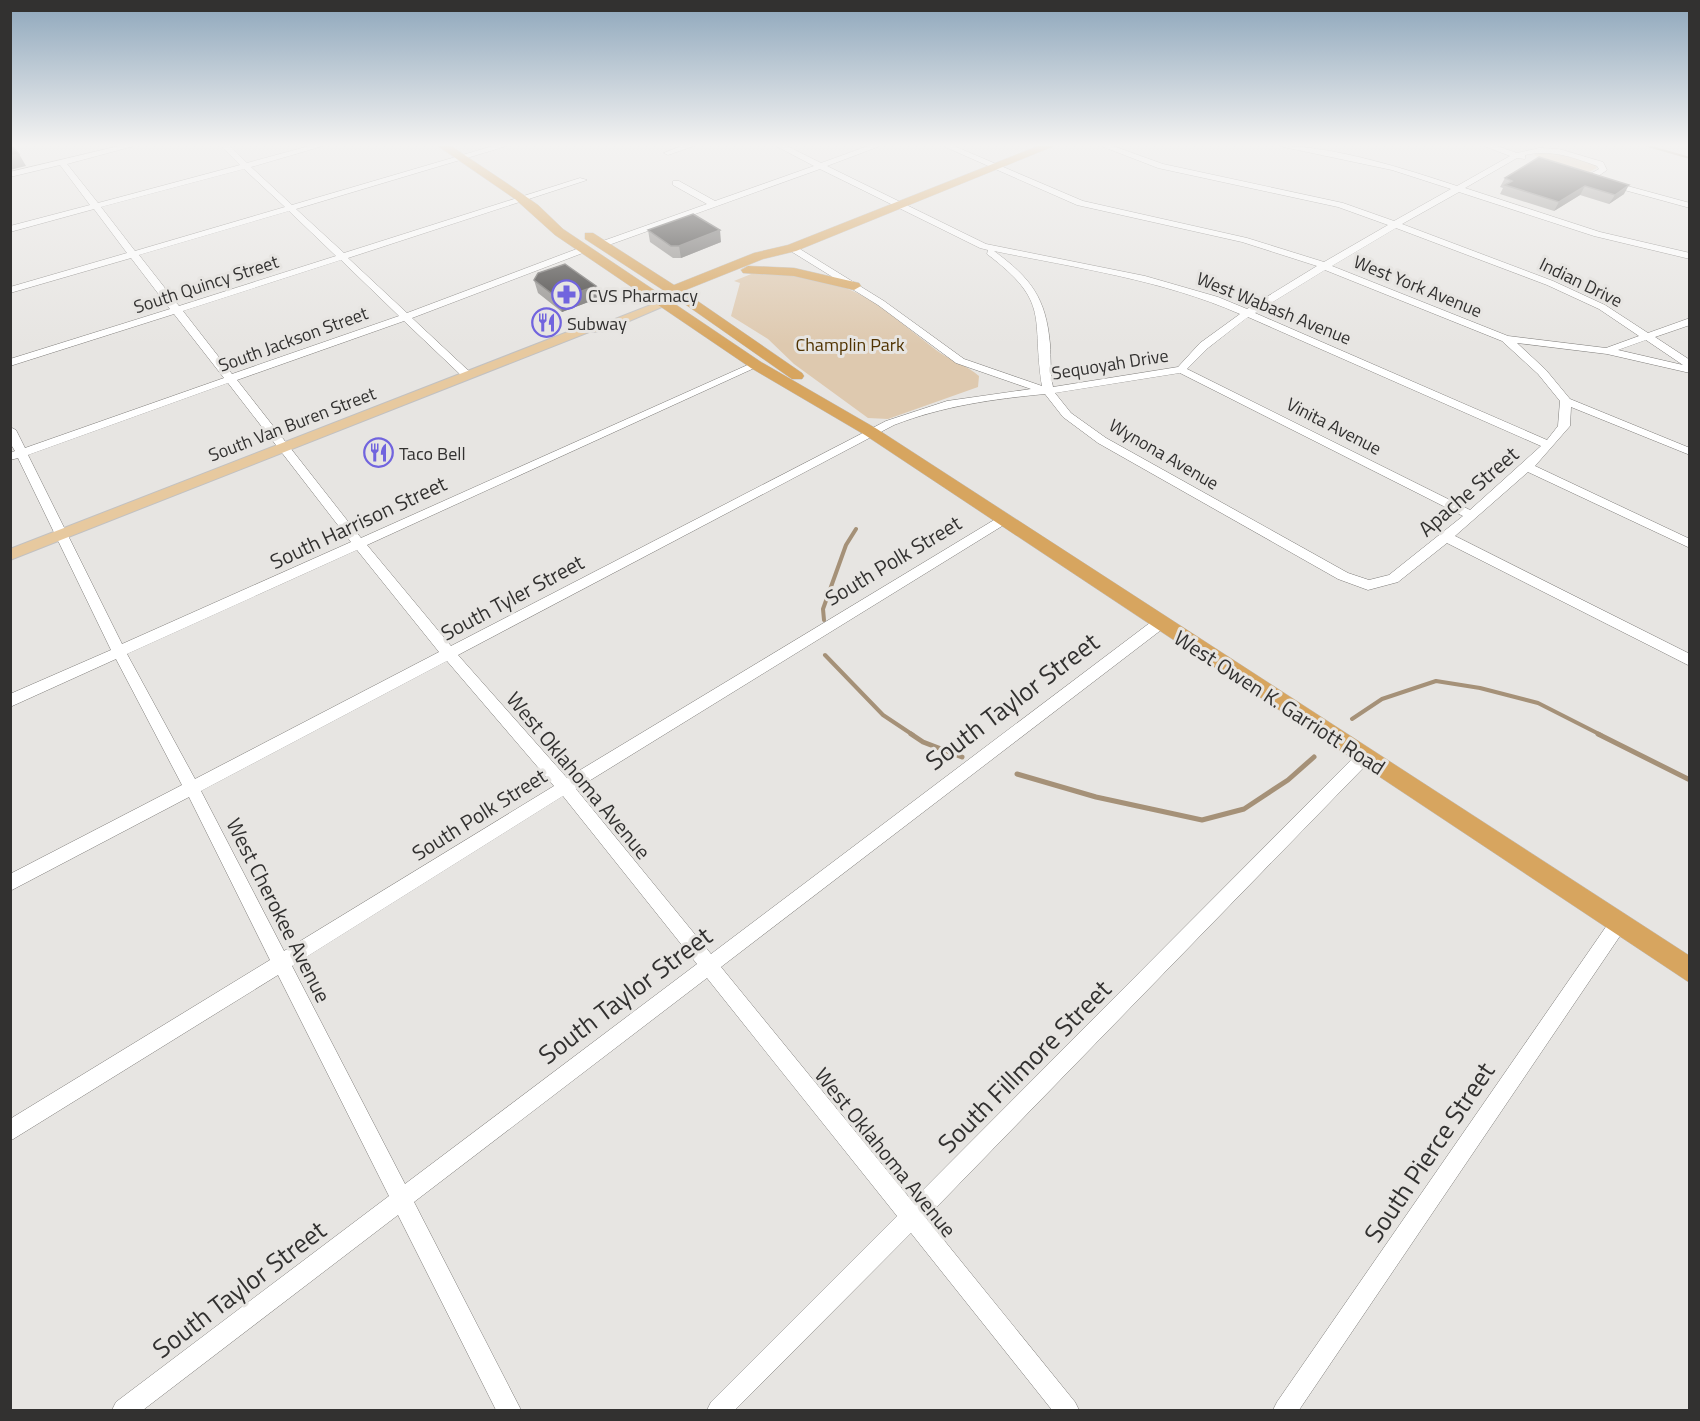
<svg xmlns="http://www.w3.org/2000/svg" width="1700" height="1421" font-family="'Titillium Web',sans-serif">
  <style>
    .green { fill: #dec9af }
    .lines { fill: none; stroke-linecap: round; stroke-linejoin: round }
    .stream-far2 { stroke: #a59178; stroke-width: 2 }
    .stream-far1 { stroke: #a59178; stroke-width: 4 }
    .stream { stroke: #a59178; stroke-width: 5 }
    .minor-casing { stroke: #7f7d7a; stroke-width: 1 }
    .major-casing { stroke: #c2c1c1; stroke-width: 2 }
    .highway-casing { stroke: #c2c1c1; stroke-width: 1 }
    .minor { fill: #fff; fill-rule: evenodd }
    .major { fill: #e7c99f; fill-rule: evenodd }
    .highway { fill: #d7a55f; fill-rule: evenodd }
    .wall { fill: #94928f }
    .shaded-wall { fill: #72706e }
    .building { fill: #403e3c; stroke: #72706e; stroke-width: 1.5 }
    .labels { text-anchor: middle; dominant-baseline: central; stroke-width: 6; stroke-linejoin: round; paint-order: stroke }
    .far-street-label { font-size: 18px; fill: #323130; stroke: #e7e5e2 }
    .far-poi-label { font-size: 18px; fill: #323130; stroke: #e7e5e2; text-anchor: start }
    .far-park-label { font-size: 18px; fill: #503301; stroke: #e7e5e2 }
    .street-label { font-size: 21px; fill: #323130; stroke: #e7e5e2 }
    .near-street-label { font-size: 26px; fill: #323130; stroke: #e7e5e2 }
  </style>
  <rect width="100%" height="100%" fill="#e7e5e2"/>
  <path class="green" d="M 1550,151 L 1594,164 L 1597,168 L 1587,173 L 1533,155 Z
    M 756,272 C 799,275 842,280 878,305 C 898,319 916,335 936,350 C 949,360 967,365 979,376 L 978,387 L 888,419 L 868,418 L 794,364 L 768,339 L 731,316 L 740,283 L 734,281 Z"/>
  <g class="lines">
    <path class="stream-far2" d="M 1648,146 L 1690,158"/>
    <path class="stream-far1" d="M 824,620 L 823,609 L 846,545 L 856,529
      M 825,655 L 883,715 L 913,735
      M 1352,719 L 1382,699 L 1436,681 L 1480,688 L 1538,703 L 1601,735"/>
    <path class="stream" d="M 911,734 L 923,742 L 962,757
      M 1598,734 L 1690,780
      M 1017,774 L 1096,797 L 1202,820 L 1244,809 L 1288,780 L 1314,757"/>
    <defs>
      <path id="minor" d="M 119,146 L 134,146 L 67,164 L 98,203 L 240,165 L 221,146 L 230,146 L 247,163 L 309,146 L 323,146 L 251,167 L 292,205 L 493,146 L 507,146 L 296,209 L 344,253 L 580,178 L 587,180 L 348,258 L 407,313 L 582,247 L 588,247 L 588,251 L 412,318 L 472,374 L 472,378 L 464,378 L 404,321 L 237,380 L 361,538 L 752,363 L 761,365 L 367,545 L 451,646 L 886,421 L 947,401 L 1031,389 L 956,363 L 878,305 L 789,250 L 789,246 L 795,246 L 884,301 L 964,359 L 1042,386 C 1031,317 1052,303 987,254 L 988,250 L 980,248 L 820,169 L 606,246 L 600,246 L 600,242 L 707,204 L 673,185 L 673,181 L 679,181 L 715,201 L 814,166 L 776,146 L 787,146 L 821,163 L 868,146 L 880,146 L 827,166 L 986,244 L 1145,276 L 1218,297 L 1247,309 L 1317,266 L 1242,242 L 1077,205 L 943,146 L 954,146 L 1083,201 L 1247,238 L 1324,262 L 1388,225 L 1338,207 L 1158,168 L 1101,146 L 1113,146 L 1163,164 L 1343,203 L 1394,221 L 1451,189 L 1392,170 L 1279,146 C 1335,146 1405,169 1457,186 L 1510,156 L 1484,146 L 1497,146 L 1517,153 L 1539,148 L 1559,149 L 1603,162 L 1607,170 L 1594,179 L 1588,179 L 1588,175 L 1599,169 L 1597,166 C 1573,157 1550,149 1525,155 L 1525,159 L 1517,158 L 1465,188 L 1600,232 L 1690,253 L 1690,259 L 1594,236 L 1459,192 L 1402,224 L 1553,281 L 1605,305 L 1648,333 L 1690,318 L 1690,325 L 1655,337 L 1690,360 L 1690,373 L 1607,354 L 1517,343 L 1546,370 L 1570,399 L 1690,448 L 1690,455 L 1571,407 L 1570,426 L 1535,466 L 1690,539 L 1690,548 L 1528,472 L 1455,536 L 1690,654 L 1690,666 L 1447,543 L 1398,582 L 1368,590 L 1338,579 L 1098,443 L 1063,417 L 1045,394 C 993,399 943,406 894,425 L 458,655 L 567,778 L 999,517 L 1007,517 L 1007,523 L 576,789 L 711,954 L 1155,619 L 1165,619 L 1167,623 L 1165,627 L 721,967 L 912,1201 L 1358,753 L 1370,753 L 1372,757 L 1370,761 L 926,1218 L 1075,1402 L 1079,1410 L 1052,1410 L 911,1233 L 735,1410 L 707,1410 L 711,1402 L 897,1216 L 707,978 L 414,1202 L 521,1410 L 496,1410 L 398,1215 L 143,1410 L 112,1410 L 116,1402 L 389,1196 L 278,975 L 10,1141 L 10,1119 L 270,960 L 189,797 L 10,891 L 10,874 L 182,785 L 116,659 L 10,707 L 10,694 L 111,650 L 18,458 L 10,460 L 10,453 L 15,451 L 10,443 L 10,427 L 16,430 L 25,448 L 224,378 L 174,314 L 10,366 L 10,359 L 170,309 L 131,258 L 10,293 L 10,287 L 127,253 L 94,209 L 10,232 L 10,226 L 90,205 L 60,165 L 10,177 L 10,172 ZM 244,169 L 285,207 L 135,251 L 101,207 ZM 289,211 L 336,256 L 179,306 L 139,255 ZM 1396,228 L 1547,285 L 1599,309 L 1639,336 L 1606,348 L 1508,336 L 1332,266 ZM 994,251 C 1077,268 1163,280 1240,314 L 1200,343 L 1178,367 L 1053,387 C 1050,373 1051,358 1050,344 C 1046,298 1031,278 994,251 ZM 341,260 L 399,316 L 232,374 L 183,311 ZM 1325,270 L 1502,341 L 1538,374 L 1560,401 L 1558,426 L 1547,440 L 1255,313 ZM 1248,317 L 1541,446 L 1470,510 L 1187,369 L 1208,348 ZM 1646,340 L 1683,365 L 1618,350 ZM 1180,373 L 1463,516 L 1389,575 L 1369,580 L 1348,573 L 1106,438 L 1071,413 L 1055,393 ZM 228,383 L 351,542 L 122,644 L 28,455 ZM 357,550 L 439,652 L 195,779 L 127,654 ZM 447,661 L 554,786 L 284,951 L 201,791 ZM 563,796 L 697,964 L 405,1184 L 292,966 Z
        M 681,146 L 694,146 L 668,155 L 664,153 Z
        M 1609,181 L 1690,203 L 1690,208 L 1606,185 L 1605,183 Z
        M 1618,916 L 1624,918 L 1627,924 L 1624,930 L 1299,1410 L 1273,1410 L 1277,1402 L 1612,918 Z"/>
      <path id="major" d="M 661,301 L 671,303 L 606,331 L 589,332 L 10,560 L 10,549 L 583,326 L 600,325 Z"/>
      <path id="highway" d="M 438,146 L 451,146 L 508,184 L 538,205 L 563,229 L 657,292 L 663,290 L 585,239 L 585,233 L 593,233 L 674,285 L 754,253 L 788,245 L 1038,146 L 1054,146 L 796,251 L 763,259 L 683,291 L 802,373 L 804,376 L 802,379 L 792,379 L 672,295 L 666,298 L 761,362 L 877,429 L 1690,956 L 1690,983 L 865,435 L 751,368 L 555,235 L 515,199 Z
        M 748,266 L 794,268 L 859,283 L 861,286 L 854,290 L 794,276 L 743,273 L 741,270 Z"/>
    </defs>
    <use href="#minor" class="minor-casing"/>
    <use href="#major" class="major-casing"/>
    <use href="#highway" class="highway-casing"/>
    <use href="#minor" class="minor"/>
    <use href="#major" class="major"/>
    <use href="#highway" class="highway"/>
  </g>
  <path class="wall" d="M 1539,157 L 1624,194 L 1609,204 L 1580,195 L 1554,211 L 1500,194 L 1503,188 L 1500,187 L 1505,178 Z
    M 648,230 L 721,242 L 681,258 L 673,258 L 650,242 Z
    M 534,280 L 599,298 L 562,312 L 538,293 Z"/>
  <path class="shaded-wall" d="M 19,154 L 26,166 L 10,170 L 10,156 Z
    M 1629,185 L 1624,194 L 1609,204 L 1615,195 Z
    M 1585,186 L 1580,195 L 1554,211 L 1559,202 Z
    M 720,230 L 721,242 L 681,258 L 679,246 Z
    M 596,286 L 599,298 L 562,312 L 559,299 Z"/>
  <path class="building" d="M 10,147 L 13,147 L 19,154 L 10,156 Z
    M 1539,157 L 1629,185 L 1615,195 L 1585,186 L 1559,202 L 1505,185 L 1512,181 L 1505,178 Z
    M 693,214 L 720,230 L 679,246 L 671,246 L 648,230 Z
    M 565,264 L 596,286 L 559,299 L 534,280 L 538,273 Z"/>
  <linearGradient id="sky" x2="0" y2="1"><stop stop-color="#8da6bb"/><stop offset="0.42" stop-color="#f4f3f2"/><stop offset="1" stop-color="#f4f3f2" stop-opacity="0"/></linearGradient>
  <rect width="1700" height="345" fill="url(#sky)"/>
  <defs>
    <symbol id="pharmacy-ring" viewBox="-11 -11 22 22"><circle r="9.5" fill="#e7e5e2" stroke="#7164de" stroke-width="1.5"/><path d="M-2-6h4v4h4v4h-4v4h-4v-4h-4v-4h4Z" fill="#7164de"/></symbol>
    <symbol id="restaurant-ring" viewBox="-11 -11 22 22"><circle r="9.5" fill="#e7e5e2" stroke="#7164de" stroke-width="1.5"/><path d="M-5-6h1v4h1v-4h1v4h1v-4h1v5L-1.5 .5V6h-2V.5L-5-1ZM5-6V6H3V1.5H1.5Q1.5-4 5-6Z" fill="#7164de"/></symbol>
  </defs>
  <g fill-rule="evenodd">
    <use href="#pharmacy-ring" x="550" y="278" width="33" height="33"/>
    <use href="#restaurant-ring" x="530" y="306" width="33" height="33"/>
    <use href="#restaurant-ring" x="362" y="436" width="33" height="33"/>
  </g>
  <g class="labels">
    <g class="far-street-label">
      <text transform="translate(1581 282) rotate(26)">Indian Drive</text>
      <text transform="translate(206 284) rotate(-18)">South Quincy Street</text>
      <text transform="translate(1418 286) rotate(22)">West York Avenue</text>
      <text transform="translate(1274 308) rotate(22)">West Wabash Avenue</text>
      <text transform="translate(293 339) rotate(-20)">South Jackson Street</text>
      <text transform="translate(1110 364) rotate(-9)">Sequoyah Drive</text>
      <text transform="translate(292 424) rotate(-21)">South Van Buren Street</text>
      <text transform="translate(1334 426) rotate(27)">Vinita Avenue</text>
      <text transform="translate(1164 454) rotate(30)">Wynona Avenue</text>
    </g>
    <g class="far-poi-label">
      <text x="588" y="295">CVS Pharmacy</text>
      <text x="567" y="323">Subway</text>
      <text x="399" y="453">Taco Bell</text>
    </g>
    <g class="far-park-label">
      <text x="850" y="344">Champlin Park</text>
    </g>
    <g class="street-label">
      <text transform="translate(1468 491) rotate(-41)">Apache Street</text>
      <text transform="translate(358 522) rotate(-25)">South Harrison Street</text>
      <text transform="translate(893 560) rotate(-31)">South Polk Street</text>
      <text transform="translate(512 597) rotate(-28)">South Tyler Street</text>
      <text transform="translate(1280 702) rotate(33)">West Owen K. Garriott Road</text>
      <text transform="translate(579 775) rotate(50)">West Oklahoma Avenue</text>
      <text transform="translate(479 814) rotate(-32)">South Polk Street</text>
      <text transform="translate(279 910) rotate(63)">West Cherokee Avenue</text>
      <text transform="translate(886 1152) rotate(51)">West Oklahoma Avenue</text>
    </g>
    <g class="near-street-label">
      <text transform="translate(1012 701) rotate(-37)">South Taylor Street</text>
      <text transform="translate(625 995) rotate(-37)">South Taylor Street</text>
      <text transform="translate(1024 1066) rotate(-45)">South Fillmore Street</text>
      <text transform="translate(1429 1152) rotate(-56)">South Pierce Street</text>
      <text transform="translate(239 1289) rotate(-37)">South Taylor Street</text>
    </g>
  </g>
  <rect width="1700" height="1421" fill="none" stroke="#323130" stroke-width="24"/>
</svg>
